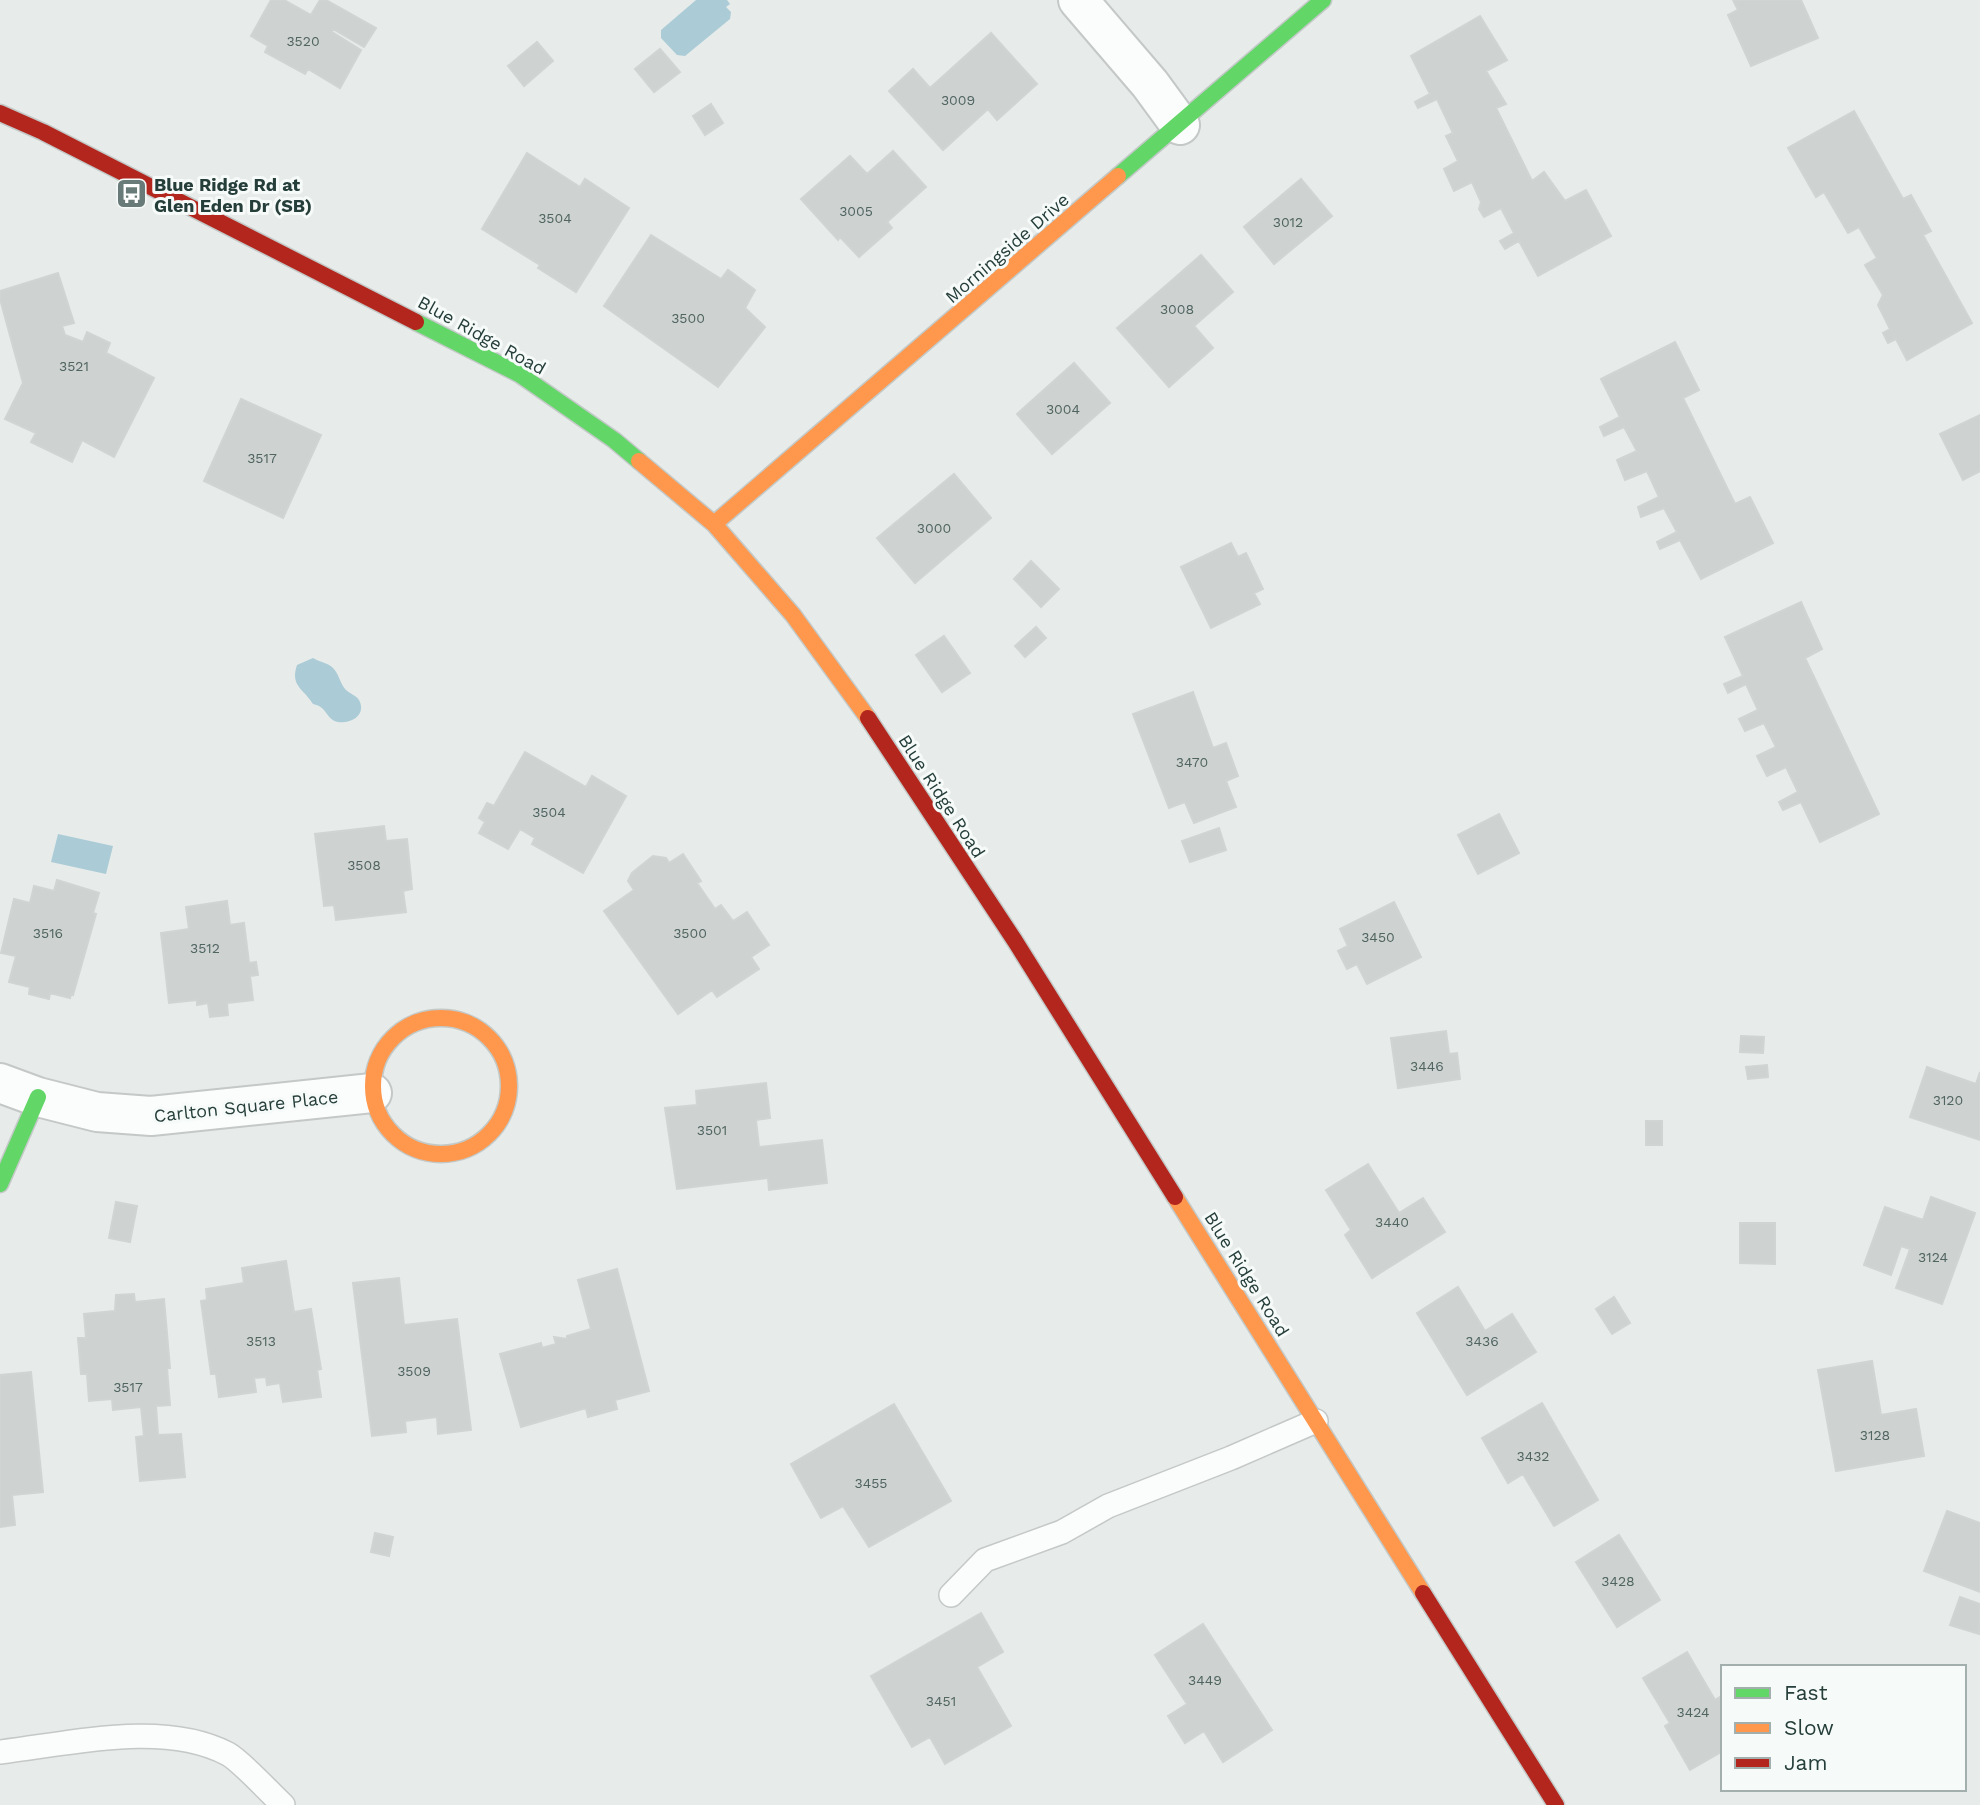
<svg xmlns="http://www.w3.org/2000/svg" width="1980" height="1805" font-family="'Work Sans',sans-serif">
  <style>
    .water { fill: #abccd6 }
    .building { fill: #ced3d1; stroke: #d0d4d3; stroke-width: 2 }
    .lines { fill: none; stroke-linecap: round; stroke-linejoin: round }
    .lane-casing { stroke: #c4c8c7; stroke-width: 26 }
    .street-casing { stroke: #c4c8c7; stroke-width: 42 }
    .fast-casing { stroke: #c3c9c7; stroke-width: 19 }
    .slow-casing { stroke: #c3c9c7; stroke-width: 19 }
    .jam-casing { stroke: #c3c9c7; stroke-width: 19 }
    .lane { stroke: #fbfcfc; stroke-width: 23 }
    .street { stroke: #fbfcfc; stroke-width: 38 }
    .fast { stroke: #63d668; stroke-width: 16 }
    .slow { stroke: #ff974d; stroke-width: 16 }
    .jam { stroke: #b3261e; stroke-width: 16 }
    .labels { text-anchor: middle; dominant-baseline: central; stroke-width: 6; stroke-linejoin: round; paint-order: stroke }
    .number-label { font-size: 14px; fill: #506460 }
    .poi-label { font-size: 18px; font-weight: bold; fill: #253e3a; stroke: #f6faf8; text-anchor: start }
    .street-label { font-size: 18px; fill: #253e3a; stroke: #f6faf8 }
  </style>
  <rect width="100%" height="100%" fill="#e7ebea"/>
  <path class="water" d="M 696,0 L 727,0 L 730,4 L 726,7 L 731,12 L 730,19 L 685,56 L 677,55 L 661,38 L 661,30 Z
    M 313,658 C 319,662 328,663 332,667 C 339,673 340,684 346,690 C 350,694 356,695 359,700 C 367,715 351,724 338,722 C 326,720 328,707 313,704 C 303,688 290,686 297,665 Z
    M 58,834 L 113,846 L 106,874 L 51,862 Z"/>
  <path class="building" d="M 271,0 L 284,0 L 311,15 L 320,0 L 326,0 L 376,28 L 364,47 L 333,29 L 332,32 L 361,50 L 340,88 L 308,69 L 305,74 L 265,52 L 268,46 L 251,36 Z
    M 1733,0 L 1801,0 L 1818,38 L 1751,66 L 1728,15 L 1738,10 Z
    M 1480,16 L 1507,60 L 1486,71 L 1506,104 L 1496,108 L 1532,181 L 1544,172 L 1565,201 L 1586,190 L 1611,236 L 1538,276 L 1519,241 L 1505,249 L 1500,241 L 1514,233 L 1501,208 L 1484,217 L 1479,209 L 1481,202 L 1472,182 L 1454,191 L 1444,169 L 1458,161 L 1446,136 L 1453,133 L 1437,99 L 1418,108 L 1415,102 L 1430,94 L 1411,56 Z
    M 991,33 L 1037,84 L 997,120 L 988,109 L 943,150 L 889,91 L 913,69 L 930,88 Z
    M 537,42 L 553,61 L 524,86 L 508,66 Z
    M 660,49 L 680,72 L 654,92 L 635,69 Z
    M 711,104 L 723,123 L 705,135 L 693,116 Z
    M 1854,111 L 1903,199 L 1911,195 L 1931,231 L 1923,235 L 1972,323 L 1907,360 L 1896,339 L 1888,343 L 1883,333 L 1890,329 L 1878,305 L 1883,295 L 1865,265 L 1877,258 L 1859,227 L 1848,233 L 1824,192 L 1816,197 L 1788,148 Z
    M 893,151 L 926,187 L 887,222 L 892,228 L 859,257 L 840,237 L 838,240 L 801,199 L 850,156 L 867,174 Z
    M 527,153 L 580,187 L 585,179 L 629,208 L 576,292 L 538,268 L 540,265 L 482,229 Z
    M 1301,179 L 1332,216 L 1274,264 L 1244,227 Z
    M 651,235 L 721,279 L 728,270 L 755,290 L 745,308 L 765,327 L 718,387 L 604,306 Z
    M 1201,255 L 1233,292 L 1194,326 L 1213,348 L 1169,387 L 1117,328 Z
    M 58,273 L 74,323 L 62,326 L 65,335 L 83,342 L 87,332 L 110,343 L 106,353 L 154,378 L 114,457 L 82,440 L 72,462 L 31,442 L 36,433 L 5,419 L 23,383 L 0,299 L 0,291 Z
    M 1675,342 L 1699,390 L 1683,398 L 1735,504 L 1750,497 L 1773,543 L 1701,579 L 1680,540 L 1660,549 L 1657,542 L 1677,532 L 1664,508 L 1641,517 L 1638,507 L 1659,497 L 1647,471 L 1625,480 L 1617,460 L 1637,451 L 1624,427 L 1604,436 L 1600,427 L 1620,417 L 1601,379 Z
    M 1074,363 L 1110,403 L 1052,454 L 1017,414 Z
    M 241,399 L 321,435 L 283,518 L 204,481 Z
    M 1980,415 L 1980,471 L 1963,480 L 1940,434 Z
    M 954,474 L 991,518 L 915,583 L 877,538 Z
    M 1231,543 L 1238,557 L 1246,553 L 1263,589 L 1254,593 L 1260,604 L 1211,628 L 1181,567 Z
    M 1031,561 L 1059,589 L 1041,607 L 1014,579 Z
    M 1801,602 L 1822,649 L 1805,658 L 1879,814 L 1820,842 L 1801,802 L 1783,810 L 1779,802 L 1798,792 L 1786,767 L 1767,776 L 1757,756 L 1776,747 L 1764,723 L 1745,731 L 1739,719 L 1758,710 L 1746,684 L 1728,693 L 1724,684 L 1743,676 L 1725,637 Z
    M 1036,627 L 1046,638 L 1025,657 L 1015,646 Z
    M 944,636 L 970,673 L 942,692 L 916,655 Z
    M 1193,692 L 1213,748 L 1226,743 L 1238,776 L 1226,781 L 1236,807 L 1194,823 L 1185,802 L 1169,808 L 1133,714 Z
    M 525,752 L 586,787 L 592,776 L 626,796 L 583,873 L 532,844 L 535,838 L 520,829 L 508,849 L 479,833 L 485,822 L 479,818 L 487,803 L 494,806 Z
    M 1499,814 L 1519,853 L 1478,874 L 1458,835 Z
    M 384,826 L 386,841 L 407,839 L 412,889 L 403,891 L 406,912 L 336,920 L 334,905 L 324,906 L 315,834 Z
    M 1219,828 L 1226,850 L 1190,862 L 1182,841 Z
    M 683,854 L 701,881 L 697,883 L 715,909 L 721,905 L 733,921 L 747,912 L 769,945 L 751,957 L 759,969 L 717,997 L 712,990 L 678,1014 L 604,911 L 634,890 L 628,881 L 632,873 L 653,856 L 666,858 L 669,863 Z
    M 57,880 L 99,893 L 93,913 L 96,914 L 73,995 L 71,994 L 70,998 L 50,993 L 49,999 L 29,994 L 30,987 L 9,982 L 16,956 L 1,953 L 14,899 L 30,903 L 34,886 L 54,891 Z
    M 227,901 L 230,925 L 244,923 L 249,963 L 256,962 L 258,975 L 250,976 L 253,1000 L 227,1003 L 228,1015 L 210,1017 L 208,1003 L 197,1005 L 197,1000 L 169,1003 L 161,933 L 189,929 L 186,907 Z
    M 1394,902 L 1421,957 L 1367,984 L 1357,964 L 1347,969 L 1338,951 L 1348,946 L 1340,929 Z
    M 1446,1031 L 1449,1054 L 1457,1053 L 1460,1079 L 1398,1088 L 1391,1038 Z
    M 1741,1036 L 1764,1037 L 1763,1053 L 1740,1052 Z
    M 1767,1065 L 1768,1077 L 1748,1079 L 1746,1067 Z
    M 1927,1067 L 1976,1084 L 1980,1072 L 1980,1140 L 1910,1117 Z
    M 766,1083 L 770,1118 L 756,1120 L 759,1147 L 822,1140 L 827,1183 L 769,1190 L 768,1178 L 677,1189 L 665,1108 L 697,1105 L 696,1091 Z
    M 1646,1121 L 1662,1121 L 1662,1145 L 1646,1145 Z
    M 1368,1164 L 1399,1213 L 1423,1198 L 1445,1232 L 1372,1278 L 1345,1235 L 1351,1230 L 1326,1190 Z
    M 1931,1197 L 1975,1213 L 1942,1304 L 1896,1288 L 1910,1249 L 1901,1246 L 1891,1275 L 1864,1265 L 1885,1207 L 1923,1220 Z
    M 116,1202 L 137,1206 L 130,1242 L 109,1238 Z
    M 1740,1223 L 1775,1223 L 1775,1264 L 1740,1263 Z
    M 286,1261 L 294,1312 L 311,1309 L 321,1369 L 317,1370 L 321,1397 L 283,1402 L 280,1383 L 267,1385 L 266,1377 L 254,1378 L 256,1392 L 219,1397 L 216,1374 L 211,1374 L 201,1301 L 207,1300 L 206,1289 L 244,1283 L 242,1268 Z
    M 617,1269 L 649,1391 L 615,1400 L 617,1409 L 588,1417 L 586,1408 L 521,1427 L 500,1354 L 541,1343 L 542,1348 L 556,1344 L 554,1337 L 567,1339 L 567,1336 L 591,1329 L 578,1280 Z
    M 399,1278 L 404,1325 L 457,1319 L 471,1430 L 438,1434 L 437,1417 L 405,1421 L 406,1432 L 372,1436 L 353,1283 Z
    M 1458,1287 L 1485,1331 L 1512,1314 L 1536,1352 L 1467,1395 L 1417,1313 Z
    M 134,1294 L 135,1302 L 164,1299 L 170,1368 L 167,1368 L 170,1405 L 156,1406 L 158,1435 L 181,1434 L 185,1477 L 140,1481 L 136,1437 L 144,1436 L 141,1407 L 113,1410 L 112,1399 L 89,1401 L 87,1374 L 81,1374 L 78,1338 L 86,1338 L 84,1314 L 115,1311 L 116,1295 Z
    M 1614,1297 L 1630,1323 L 1612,1334 L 1596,1309 Z
    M 1872,1361 L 1881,1415 L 1916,1409 L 1924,1456 L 1836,1471 L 1818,1370 Z
    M 31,1372 L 43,1492 L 12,1495 L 15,1525 L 0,1527 L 0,1375 Z
    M 1542,1403 L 1598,1500 L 1554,1526 L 1523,1474 L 1508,1483 L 1482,1438 Z
    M 894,1404 L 951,1501 L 869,1547 L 843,1506 L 821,1518 L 791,1464 Z
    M 1947,1511 L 1980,1523 L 1980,1592 L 1924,1571 Z
    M 375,1533 L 393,1537 L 389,1556 L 371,1552 Z
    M 1619,1535 L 1660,1600 L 1617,1627 L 1576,1562 Z
    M 1960,1597 L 1980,1604 L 1979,1634 L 1950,1625 Z
    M 981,1613 L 1003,1652 L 977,1667 L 1011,1726 L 945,1764 L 930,1737 L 912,1747 L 871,1676 Z
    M 1203,1624 L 1272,1730 L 1223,1762 L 1204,1731 L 1185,1743 L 1168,1716 L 1187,1704 L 1155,1655 Z
    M 1687,1652 L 1715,1700 L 1723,1695 L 1723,1751 L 1690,1770 L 1665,1726 L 1670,1723 L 1643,1678 Z"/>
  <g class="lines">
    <defs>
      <path id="lane" d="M 951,1595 L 985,1560 L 1062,1532 L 1108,1506 L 1231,1458 L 1316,1421
        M 0,1752 C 70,1744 163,1720 228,1754 C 241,1761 270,1793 283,1805"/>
      <path id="street" d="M 1078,0 L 1150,84 L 1180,125
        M 0,1083 L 38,1097 L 97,1112 L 151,1116 L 372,1093"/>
      <path id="fast" d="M 1118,176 L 1323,0
        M 416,322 L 519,374 L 614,440 L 639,461
        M 0,1184 L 38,1097"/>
      <path id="slow" d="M 639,461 L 714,524 L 793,615 L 868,718
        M 714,524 L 1118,176
        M373 1086a68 68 0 1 1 136 0a68 68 0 1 1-136 0Z
        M 1175,1197 L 1423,1593"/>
      <path id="jam" d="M 0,113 L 43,132 L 416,322
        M 868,718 L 1015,941 L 1175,1197
        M 1423,1593 L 1556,1805"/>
    </defs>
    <use href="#lane" class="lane-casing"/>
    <use href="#street" class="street-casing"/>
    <use href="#fast" class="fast-casing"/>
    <use href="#slow" class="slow-casing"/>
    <use href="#jam" class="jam-casing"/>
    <use href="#lane" class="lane"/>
    <use href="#street" class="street"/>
    <use href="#fast" class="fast"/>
    <use href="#slow" class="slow"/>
    <use href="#jam" class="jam"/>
  </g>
  <defs>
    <symbol id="bus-square" viewBox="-11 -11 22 22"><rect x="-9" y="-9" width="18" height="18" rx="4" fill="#697b78" stroke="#f6faf8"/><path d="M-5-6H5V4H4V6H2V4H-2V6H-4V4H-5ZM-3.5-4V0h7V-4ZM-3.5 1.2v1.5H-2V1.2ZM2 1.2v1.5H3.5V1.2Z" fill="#fff"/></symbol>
  </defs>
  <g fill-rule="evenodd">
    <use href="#bus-square" x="114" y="176" width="35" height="35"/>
  </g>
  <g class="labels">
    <g class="number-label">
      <text x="303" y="41">3520</text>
      <text x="958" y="100">3009</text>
      <text x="856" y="211">3005</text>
      <text x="555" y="218">3504</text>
      <text x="1288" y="222">3012</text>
      <text x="1177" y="309">3008</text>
      <text x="688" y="318">3500</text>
      <text x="74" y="366">3521</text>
      <text x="1063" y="409">3004</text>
      <text x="262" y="458">3517</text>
      <text x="934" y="528">3000</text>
      <text x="1192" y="762">3470</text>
      <text x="549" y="812">3504</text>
      <text x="364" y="865">3508</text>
      <text x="48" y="933">3516</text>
      <text x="690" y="933">3500</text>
      <text x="1378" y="937">3450</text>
      <text x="205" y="948">3512</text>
      <text x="1427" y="1066">3446</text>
      <text x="1948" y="1100">3120</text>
      <text x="712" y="1130">3501</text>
      <text x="1392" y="1222">3440</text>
      <text x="1933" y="1257">3124</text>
      <text x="261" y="1341">3513</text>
      <text x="1482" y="1341">3436</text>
      <text x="414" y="1371">3509</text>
      <text x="128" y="1387">3517</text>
      <text x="1875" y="1435">3128</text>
      <text x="1533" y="1456">3432</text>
      <text x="871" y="1483">3455</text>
      <text x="1618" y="1581">3428</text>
      <text x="1205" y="1680">3449</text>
      <text x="941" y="1701">3451</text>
      <text x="1693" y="1712">3424</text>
    </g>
    <g class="poi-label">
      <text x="154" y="184">Blue Ridge Rd at<tspan x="154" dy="21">Glen Eden Dr (SB)</tspan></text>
    </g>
    <g class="street-label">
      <text transform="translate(1007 248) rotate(-41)">Morningside Drive</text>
      <text transform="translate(482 335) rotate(29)">Blue Ridge Road</text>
      <text transform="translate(942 796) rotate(57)">Blue Ridge Road</text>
      <text transform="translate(246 1106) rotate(-6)">Carlton Square Place</text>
      <text transform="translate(1247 1274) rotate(58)">Blue Ridge Road</text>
    </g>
  </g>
  <rect x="1721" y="1665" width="245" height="126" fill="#f6faf8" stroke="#a2afac" stroke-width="2"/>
  <rect x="1735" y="1688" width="35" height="10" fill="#63d668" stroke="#a2afac" stroke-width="2"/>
  <text x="1784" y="1700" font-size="21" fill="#253e3a">Fast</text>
  <rect x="1735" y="1723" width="35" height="10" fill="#ff974d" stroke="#a2afac" stroke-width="2"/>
  <text x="1784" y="1735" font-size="21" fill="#253e3a">Slow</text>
  <rect x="1735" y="1758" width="35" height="10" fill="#b3261e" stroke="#a2afac" stroke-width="2"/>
  <text x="1784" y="1770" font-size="21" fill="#253e3a">Jam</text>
</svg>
